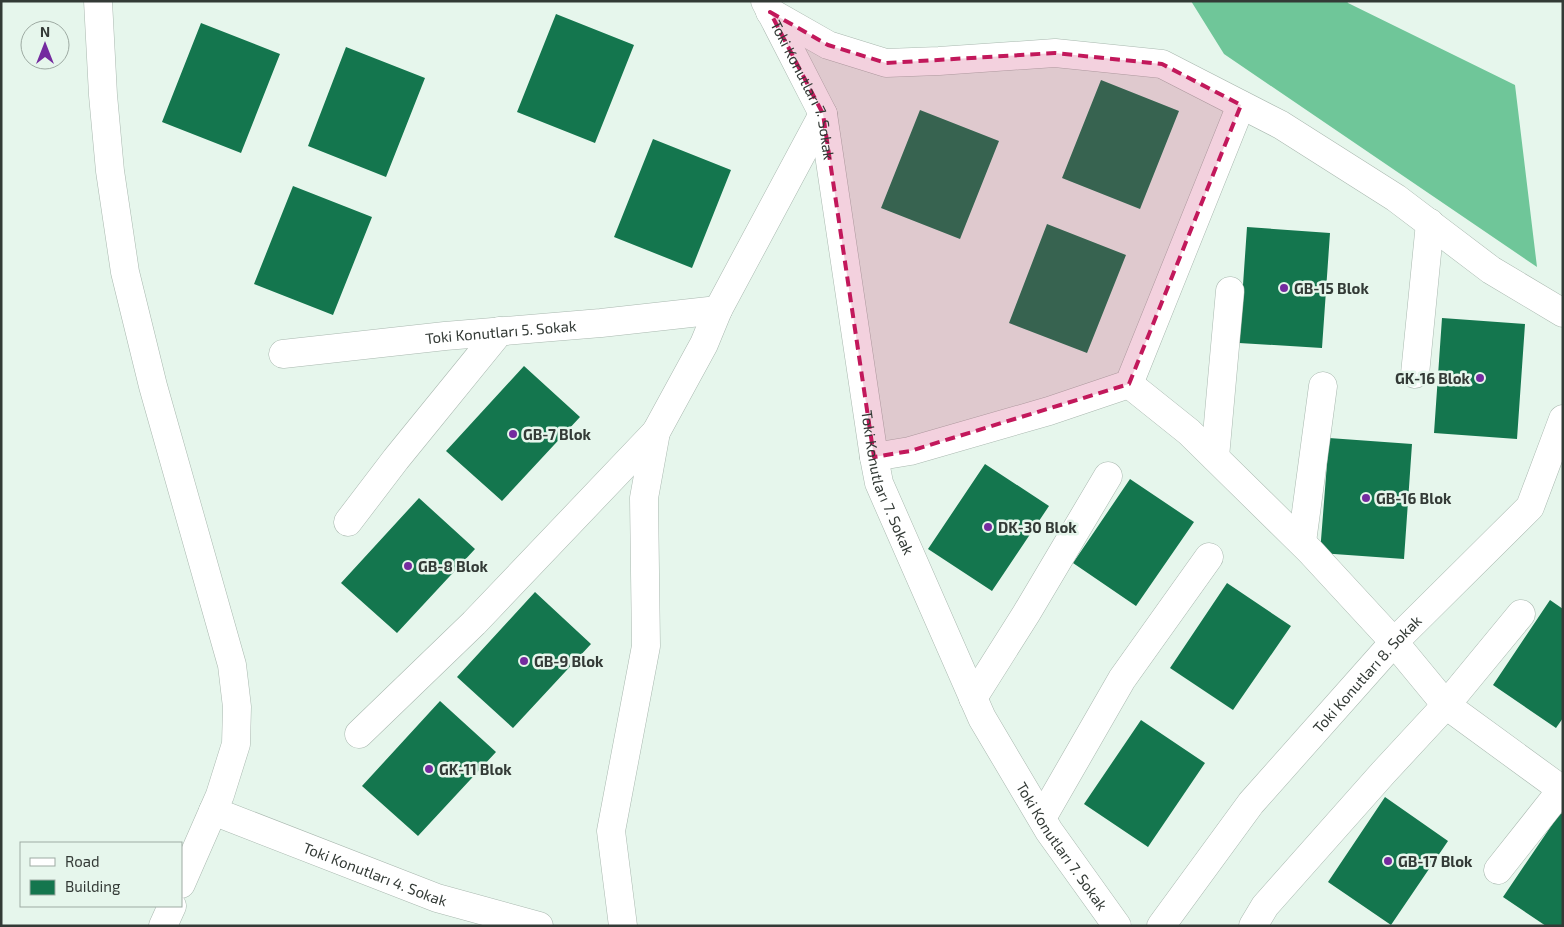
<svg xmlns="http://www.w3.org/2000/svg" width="1564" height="927" font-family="'Exo 2',sans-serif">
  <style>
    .forest { fill: #6fc699 }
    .building { fill: #14764e }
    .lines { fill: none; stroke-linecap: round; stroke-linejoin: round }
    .street-casing { stroke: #a9b8af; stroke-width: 29 }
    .secondary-casing { stroke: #a9b8af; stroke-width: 29 }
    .street { stroke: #fff; stroke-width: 28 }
    .secondary { stroke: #fff; stroke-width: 28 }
    .marked { fill: #c2185b; fill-opacity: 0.2; stroke: #c2185b; stroke-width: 4; stroke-dasharray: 10 6; stroke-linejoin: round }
    .poi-dot { fill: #742b9f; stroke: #e6f6ec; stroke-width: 2 }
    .labels { text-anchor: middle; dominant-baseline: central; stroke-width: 5; stroke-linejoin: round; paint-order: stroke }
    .street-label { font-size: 15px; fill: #333a36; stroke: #e6f6ec }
    .poi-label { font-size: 15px; font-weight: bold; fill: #333a36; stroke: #e6f6ec; text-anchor: start }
  </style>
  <rect width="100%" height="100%" fill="#e6f6ec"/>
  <path class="forest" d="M 1191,1 L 1347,1 L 1348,3 L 1515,85 L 1537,267 L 1224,54 Z"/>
  <path class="building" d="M 556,14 L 634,45 L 595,143 L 517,112 Z
    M 201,23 L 280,54 L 241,153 L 162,122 Z
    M 346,47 L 425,78 L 386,177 L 308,146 Z
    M 1101,80 L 1179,111 L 1140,209 L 1062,178 Z
    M 920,110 L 999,141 L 960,239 L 881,208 Z
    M 653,139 L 731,170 L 692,268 L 614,237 Z
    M 293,186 L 372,217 L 333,315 L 254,284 Z
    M 1047,224 L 1126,255 L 1087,353 L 1009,323 Z
    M 1247,227 L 1330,233 L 1322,348 L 1239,343 Z
    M 1442,318 L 1525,324 L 1517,439 L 1434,433 Z
    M 524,366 L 580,417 L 502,501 L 446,451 Z
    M 1329,438 L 1412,444 L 1404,559 L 1320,553 Z
    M 985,464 L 1049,506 L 992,591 L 928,549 Z
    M 1130,479 L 1194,522 L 1136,606 L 1073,563 Z
    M 419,498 L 475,549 L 397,633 L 341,583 Z
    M 1227,583 L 1291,626 L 1233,710 L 1170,668 Z
    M 535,592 L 591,644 L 513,728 L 457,677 Z
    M 1550,600 L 1563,609 L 1563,718 L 1556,728 L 1493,685 Z
    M 440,701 L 496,752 L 418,836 L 362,786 Z
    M 1141,720 L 1205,763 L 1148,847 L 1084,804 Z
    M 1385,797 L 1448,841 L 1391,925 L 1328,882 Z
    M 1560,813 L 1563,814 L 1563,926 L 1546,926 L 1503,897 Z"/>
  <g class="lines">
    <defs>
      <g id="street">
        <path id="s1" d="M 765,1 L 823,114 L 874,457 L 879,483 L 982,718 L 1049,831 L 1117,926"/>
        <path d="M 770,12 L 828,45 L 886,63 L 939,61 L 1055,53 L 1162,64 L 1281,125 L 1396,198 L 1491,270 L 1563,313"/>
        <path id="s2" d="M 283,354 L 445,336 L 601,323 L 718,310"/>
        <path d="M 1415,374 L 1430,223"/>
        <path d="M 1129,384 L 1189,432 L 1310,551 L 1394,642 L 1446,705 L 1561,789"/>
        <path d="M 874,457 L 910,451 L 1049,411 L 1129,384 L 1241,105"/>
        <path d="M 1215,457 L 1230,291"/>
        <path d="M 348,522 L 396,459 L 500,331"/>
        <path d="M 1302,542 L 1323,386"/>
        <path d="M 973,698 L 1026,614 L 1108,476"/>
        <path d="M 359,734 L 474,623 L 656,432"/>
        <path id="s3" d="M 213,811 L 437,898 L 539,926"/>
        <path d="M 1042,818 L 1122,679 L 1209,557"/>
        <path d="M 1498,870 L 1563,788"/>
        <path d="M 623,926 L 611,831 L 646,646 L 644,498 L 656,432 L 704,344 L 718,310 L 823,114"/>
        <path id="s4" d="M 1161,926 L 1251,803 L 1394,642 L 1530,507 L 1563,419"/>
        <path d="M 1253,926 L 1265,906 L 1383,773 L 1446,705 L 1521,614"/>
      </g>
      <path id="secondary" d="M 98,1 L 103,95 L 110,171 L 125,272 L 153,386 L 232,665 L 237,707 L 236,744 L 220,795 L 181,884
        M 163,926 L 172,906"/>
    </defs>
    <use href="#street" class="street-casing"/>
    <use href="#secondary" class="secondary-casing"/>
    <use href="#street" class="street"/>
    <use href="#secondary" class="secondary"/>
  </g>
  <path class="marked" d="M 770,12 L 828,45 L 886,63 L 1055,53 L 1162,64 L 1241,105 L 1129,384 L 910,451 L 874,457 L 823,114 Z"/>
  <g class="poi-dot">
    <circle cx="1284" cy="288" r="5"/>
    <circle cx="1480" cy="378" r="5"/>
    <circle cx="513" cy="434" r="5"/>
    <circle cx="1366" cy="498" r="5"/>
    <circle cx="988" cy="527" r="5"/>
    <circle cx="408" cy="566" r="5"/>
    <circle cx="524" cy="661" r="5"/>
    <circle cx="429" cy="769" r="5"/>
    <circle cx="1388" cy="861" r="5"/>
  </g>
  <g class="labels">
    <g class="street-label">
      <text stroke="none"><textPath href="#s1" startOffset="98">Toki Konutları 7. Sokak</textPath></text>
      <text stroke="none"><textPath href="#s2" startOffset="219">Toki Konutları 5. Sokak</textPath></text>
      <text stroke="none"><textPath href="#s1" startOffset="502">Toki Konutları 7. Sokak</textPath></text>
      <text stroke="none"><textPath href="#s4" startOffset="326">Toki Konutları 8. Sokak</textPath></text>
      <text stroke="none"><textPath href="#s1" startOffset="908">Toki Konutları 7. Sokak</textPath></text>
      <text stroke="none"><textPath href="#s3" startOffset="174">Toki Konutları 4. Sokak</textPath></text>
    </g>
    <g class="poi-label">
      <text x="1294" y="288">GB-15 Blok</text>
      <text x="1470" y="378" text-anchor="end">GK-16 Blok</text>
      <text x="523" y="434">GB-7 Blok</text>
      <text x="1376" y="498">GB-16 Blok</text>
      <text x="998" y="527">DK-30 Blok</text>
      <text x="418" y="566">GB-8 Blok</text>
      <text x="534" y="661">GB-9 Blok</text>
      <text x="439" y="769">GK-11 Blok</text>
      <text x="1398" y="861">GB-17 Blok</text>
    </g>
  </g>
  <rect width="1564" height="927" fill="none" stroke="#333a36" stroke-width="5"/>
  <rect x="20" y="842" width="162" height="65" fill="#e6f6ec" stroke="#9eaba3"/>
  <rect x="30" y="858" width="25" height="8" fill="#ffffff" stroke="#9eaba3"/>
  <text x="65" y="867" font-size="15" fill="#333a36">Road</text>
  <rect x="30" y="880" width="25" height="15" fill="#14764e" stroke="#9eaba3"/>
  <text x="65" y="892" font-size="15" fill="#333a36">Building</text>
  <g transform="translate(45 45)"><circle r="24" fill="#e6f6ec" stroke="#9eaba3"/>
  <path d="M0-4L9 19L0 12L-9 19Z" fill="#742b9f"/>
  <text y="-8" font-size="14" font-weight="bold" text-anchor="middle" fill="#333a36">N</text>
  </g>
</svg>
